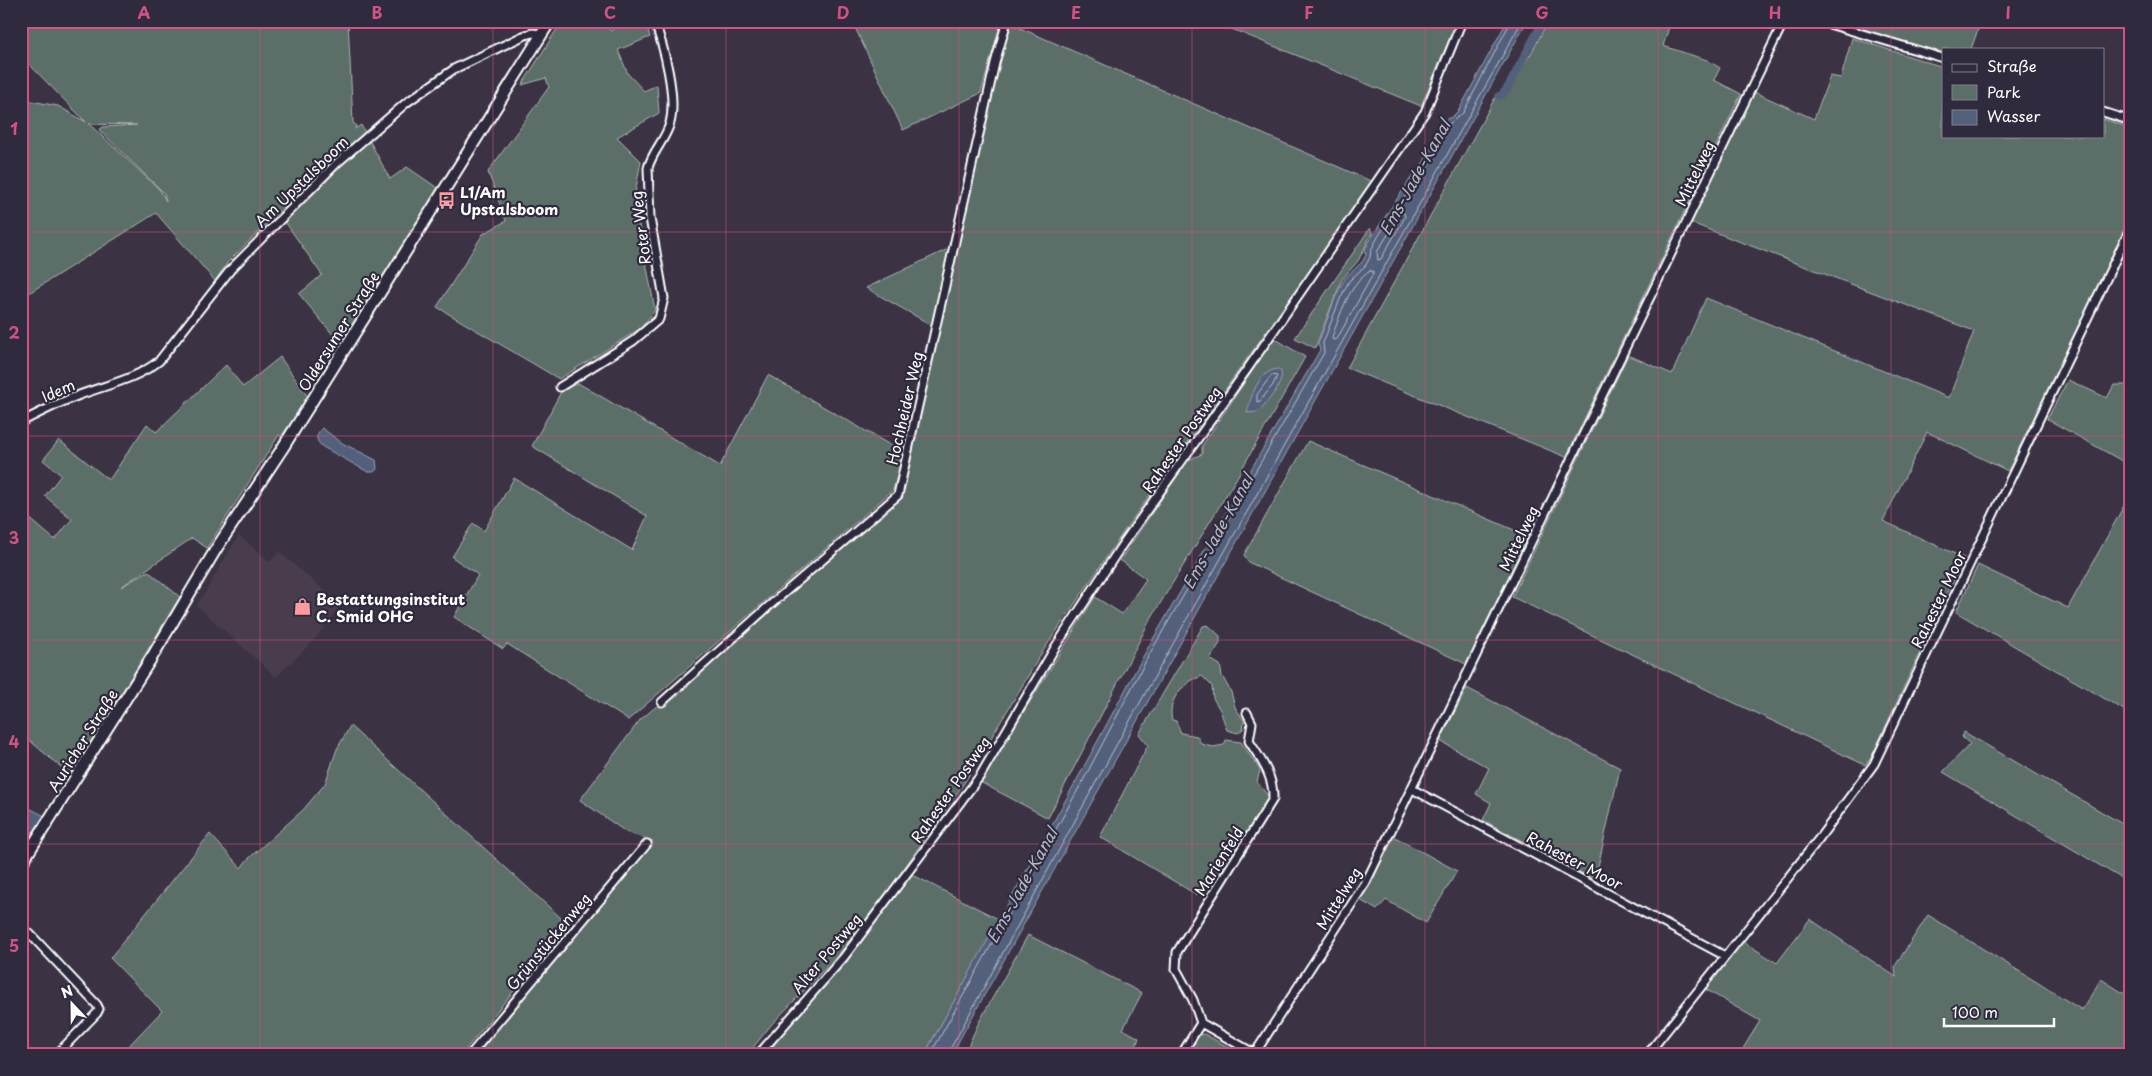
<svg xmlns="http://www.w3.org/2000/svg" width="2152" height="1076" font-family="'Playpen Sans',sans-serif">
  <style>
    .built { fill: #4a3d4d }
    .green { fill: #5b6e68; stroke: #adb6b4; fill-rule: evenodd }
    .water { fill: #53617c; stroke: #98a0b0 }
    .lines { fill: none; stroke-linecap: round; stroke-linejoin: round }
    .shore { stroke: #bac0cb; stroke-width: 1 }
    .canal { stroke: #53617c; stroke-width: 8 }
    .street-casing { stroke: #fff; stroke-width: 11 }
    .secondary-casing { stroke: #fff; stroke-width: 14 }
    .street { stroke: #2f2a3d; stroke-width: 7 }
    .secondary { stroke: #2f2a3d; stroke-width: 10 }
    .grid { fill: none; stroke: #d15284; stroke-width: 1; stroke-opacity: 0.55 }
    .labels { text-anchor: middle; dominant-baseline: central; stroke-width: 4.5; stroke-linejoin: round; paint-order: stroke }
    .street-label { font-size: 15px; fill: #fff; stroke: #2f2a3d }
    .poi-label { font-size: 15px; font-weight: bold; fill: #fff; stroke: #2f2a3d; text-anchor: start }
    .water-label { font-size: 16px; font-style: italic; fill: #b2b8c4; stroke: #2f2a3d }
    .neatline { fill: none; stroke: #d15284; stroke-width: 2 }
    .grid-label { font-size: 16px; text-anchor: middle; font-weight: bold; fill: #d15284 }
  </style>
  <rect width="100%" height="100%" fill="#3b3344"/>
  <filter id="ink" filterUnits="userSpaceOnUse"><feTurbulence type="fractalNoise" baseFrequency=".02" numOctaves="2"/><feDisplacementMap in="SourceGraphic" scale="10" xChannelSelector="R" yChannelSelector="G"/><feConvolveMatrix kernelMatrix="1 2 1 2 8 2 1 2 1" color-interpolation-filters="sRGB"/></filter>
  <g filter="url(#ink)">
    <path class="built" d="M 239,535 L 270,562 L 279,552 L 341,605 L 317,637 L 276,677 L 197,606 Z"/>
    <path class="green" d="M 21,21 L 218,21 L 220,27 L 219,21 L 348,21 L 353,123 L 356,125 L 355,129 L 361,125 L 390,179 L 407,167 L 439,189 L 340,343 L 299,294 L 322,275 L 279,213 L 299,192 L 227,263 L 215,281 L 156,213 L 21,298 L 21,99 L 58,106 L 86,122 L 24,59 L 21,54 ZM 89,124 L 137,125 L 103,127 L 99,130 L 164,193 L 166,201 L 160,190 Z
      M 562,21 L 601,21 L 611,31 L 621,21 L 625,26 L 635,21 L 645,21 L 650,37 L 618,50 L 628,74 L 644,91 L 657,85 L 659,113 L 617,137 L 641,161 L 634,199 L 655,310 L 641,328 L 559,379 L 437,307 L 483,234 L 506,221 L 488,172 L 549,87 L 546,78 L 522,85 Z
      M 852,21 L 1000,21 L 1001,22 L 981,93 L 903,130 Z
      M 1212,21 L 1457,21 L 1421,106 Z
      M 1548,21 L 1671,21 L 1663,46 L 1707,60 L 1720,68 L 1714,80 L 1741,94 L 1566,457 L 1347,368 L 1495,98 L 1502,97 L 1532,52 Z
      M 1835,21 L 1981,21 L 1971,49 L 1943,49 L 1943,53 Z
      M 1011,24 L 1373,182 L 1122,534 L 1043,651 L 964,783 L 893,884 L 839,954 L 771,1025 L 747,1055 L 476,1055 L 653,841 L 626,832 L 580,800 L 640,720 L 658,705 L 664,705 L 901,497 L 998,63 Z
      M 1852,38 L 1943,67 L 1943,136 L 2103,136 L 2103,119 L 2131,128 L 2131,216 L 2008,471 L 1927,432 L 1883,521 L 1964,558 L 1871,758 L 1865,765 L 1512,597 L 1628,355 L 1672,374 L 1706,298 L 1949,398 L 1974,331 L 1691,223 L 1754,92 L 1814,119 L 1830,76 L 1841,78 Z
      M 1370,228 L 1372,233 L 1358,261 L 1342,279 L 1315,348 L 1295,338 Z
      M 950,248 L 935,327 L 866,288 Z
      M 1274,338 L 1305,357 L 1236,479 L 1150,620 L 1048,818 L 980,782 L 1095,597 L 1122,614 L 1146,579 L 1120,560 L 1188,460 L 1202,454 L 1202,446 Z
      M 280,357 L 308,397 L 281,437 L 279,435 L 207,548 L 192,538 L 121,587 L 148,571 L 180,597 L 71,776 L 21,733 L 21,592 L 26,596 L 21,591 L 21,526 L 28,517 L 55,540 L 72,519 L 45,496 L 61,475 L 43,460 L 59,440 L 109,480 L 147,424 L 156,432 L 226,365 L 243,387 Z
      M 768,375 L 904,453 L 893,490 L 628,720 L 507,644 L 503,649 L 454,617 L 478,575 L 452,557 L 473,523 L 484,531 L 514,478 L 632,550 L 647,516 L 532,446 L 562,390 L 578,383 L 720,466 Z
      M 2068,380 L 2107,398 L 2114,385 L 2131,385 L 2131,466 L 2047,419 Z
      M 1308,441 L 1528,536 L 1466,664 L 1248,562 L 1244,555 Z
      M 2131,493 L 2131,714 L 1956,612 L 1978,565 L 2068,608 Z
      M 1208,625 L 1220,636 L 1220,643 L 1210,659 L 1220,665 L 1222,676 L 1231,692 L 1235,707 L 1244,721 L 1243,729 L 1238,733 L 1227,730 L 1220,710 L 1213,698 L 1212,686 L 1202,676 L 1190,681 C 1187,686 1184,686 1181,689 C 1173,698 1169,709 1172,720 L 1176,721 L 1181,733 L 1197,736 L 1201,744 L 1213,747 L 1224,745 L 1226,740 L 1241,742 L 1260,770 L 1257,782 L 1268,796 L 1263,808 L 1215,883 L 1206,880 L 1197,895 L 1100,837 L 1148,745 L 1139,734 L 1203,626 Z
      M 1467,688 L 1620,768 L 1595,880 L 1483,820 L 1491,803 L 1476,794 L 1489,768 L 1440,741 Z
      M 350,726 L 561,918 L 562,932 L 461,1055 L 120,1055 L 162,1011 L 110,958 L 210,834 L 241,868 L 247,860 L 303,810 L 325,784 L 337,749 Z
      M 1964,732 L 2131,829 L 2131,884 L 1943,772 L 1970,744 L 1962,737 Z
      M 1393,836 L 1457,871 L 1426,923 L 1386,900 L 1377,910 L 1360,900 Z
      M 911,874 L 1000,920 L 924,1055 L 762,1055 L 849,956 Z
      M 1928,915 L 2082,1010 L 2101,979 L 2131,998 L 2131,1055 L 1739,1055 L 1760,1021 L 1705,989 L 1742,941 L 1777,963 L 1810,919 L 1896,977 L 1895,966 Z
      M 1028,935 L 1142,993 L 1123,1029 L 1139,1038 L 1133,1055 L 964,1055 L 979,1022 Z
      M 1204,1034 L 1243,1055 L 1185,1055 L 1198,1036 Z"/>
    <path class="water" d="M 1507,21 L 1527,21 L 951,1055 L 924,1055 L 1080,774 L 1145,653 L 1320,350 L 1318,344 L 1336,296 L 1345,278 L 1362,262 L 1366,255 L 1365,249 L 1375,232 L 1411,178 L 1420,169 L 1446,119 L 1452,117 L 1459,110 Z
      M 1277,369 L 1281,371 C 1284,386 1267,401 1258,412 L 1247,413 C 1251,396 1258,372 1277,369 Z
      M 322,428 L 342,443 L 376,460 L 377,469 L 374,472 L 368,472 L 323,447 C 315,441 315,435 322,428 Z
      M 21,804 L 45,816 L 28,842 L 21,840 Z"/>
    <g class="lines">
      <path class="shore" d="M 1404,213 L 1405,217 L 1381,259 L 1378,260 L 1377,252 L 1401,214 Z
        M 1370,271 L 1373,271 L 1373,274 L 1337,339 L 1333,340 L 1332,337 C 1341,313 1348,286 1370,271 Z
        M 1272,375 L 1277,376 L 1273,385 L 1260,401 L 1257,402 L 1257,395 Z
        M 930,1055 L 1085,777 L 1149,655 L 1324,353 L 1323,343 L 1340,299 L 1349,281 L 1366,265 L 1370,257 L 1371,250 L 1379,235 L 1415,182 L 1424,172 L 1449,124 L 1463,113 L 1511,21
        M 947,1055 L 1118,742 L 1522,21"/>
      <path class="canal" d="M 1499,96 L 1502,95 L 1508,87 L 1543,21"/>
      <defs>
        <path id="street" d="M 1819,21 L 1943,58
          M 2103,112 L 2131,121
          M 560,387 L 633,341 L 659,319 L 664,298 L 650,218 L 648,168 C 652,152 666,139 670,123 C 677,97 664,46 654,21
          M 21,422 C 39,413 58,403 77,396 C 105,385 135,380 159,361 L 231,269 L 338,162 L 406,103 L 454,69 L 523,36 L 532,33 L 542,34
          M 662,702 L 769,606 L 898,495 L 995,63 L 1007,21
          M 1412,789 L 1725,956
          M 30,934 L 97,1005 L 99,1009 L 97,1013 L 56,1055
          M 1201,1023 L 1193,1000 L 1176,969 L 1177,952 L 1273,799 C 1274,776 1261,760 1249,741 L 1252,723 L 1247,713
          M 1255,1053 L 1366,882 L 1784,21
          M 470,1055 L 647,844
          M 758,1055 L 844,957 L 980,776 L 1056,646 L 1122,545 L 1248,368 L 1425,112 L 1462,21
          M 1181,1055 L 1201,1023 L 1257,1055
          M 1647,1055 L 1818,840 L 1874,764 L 2131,227"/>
        <path id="secondary" d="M 21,864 L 152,657 L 216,549 L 282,449 L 550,21"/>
      </defs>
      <use href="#street" class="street-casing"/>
      <use href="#secondary" class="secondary-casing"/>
      <use href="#street" class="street"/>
      <use href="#secondary" class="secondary"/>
    </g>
  </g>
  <path class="grid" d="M 260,21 L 260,1055M 493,21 L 493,1055M 726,21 L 726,1055M 959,21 L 959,1055M 1192,21 L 1192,1055M 1425,21 L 1425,1055M 1658,21 L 1658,1055M 1891,21 L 1891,1055M 21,232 L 2131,232M 21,436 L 2131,436M 21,640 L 2131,640M 21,844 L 2131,844"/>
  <defs>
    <symbol id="bus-bare" viewBox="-9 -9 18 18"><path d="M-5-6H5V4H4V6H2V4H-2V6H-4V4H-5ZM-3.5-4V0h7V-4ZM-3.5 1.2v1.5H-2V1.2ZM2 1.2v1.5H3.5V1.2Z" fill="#ff9aa2" stroke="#2f2a3d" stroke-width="2.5" paint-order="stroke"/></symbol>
    <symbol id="shop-bare" viewBox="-9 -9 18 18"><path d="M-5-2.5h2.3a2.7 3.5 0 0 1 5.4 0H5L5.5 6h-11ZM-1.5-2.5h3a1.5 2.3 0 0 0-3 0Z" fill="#ff9aa2" stroke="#2f2a3d" stroke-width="2.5" paint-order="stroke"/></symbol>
  </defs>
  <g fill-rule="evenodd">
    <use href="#bus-bare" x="434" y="188" width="25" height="25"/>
    <use href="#shop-bare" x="290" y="594" width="25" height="25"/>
  </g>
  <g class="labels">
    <g class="street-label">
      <text transform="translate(1694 173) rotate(-64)">Mittelweg</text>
      <text transform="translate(301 181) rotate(-44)">Am Upstalsboom</text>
      <text transform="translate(640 228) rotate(-97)">Roter Weg</text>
      <text transform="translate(338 331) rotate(-58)">Oldersumer Straße</text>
      <text transform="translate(58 390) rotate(-23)">Idem</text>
      <text transform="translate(904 408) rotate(-77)">Hochheider Weg</text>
      <text transform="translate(1181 439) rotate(-55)">Rahester Postweg</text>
      <text transform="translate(1518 538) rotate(-64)">Mittelweg</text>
      <text transform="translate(1938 599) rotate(-64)">Rahester Moor</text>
      <text transform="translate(82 740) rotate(-58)">Auricher Straße</text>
      <text transform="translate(950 789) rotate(-55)">Rahester Postweg</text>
      <text transform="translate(1575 860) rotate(28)">Rahester Moor</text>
      <text transform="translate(1218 861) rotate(-58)">Marienfeld</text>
      <text transform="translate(1338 898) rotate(-58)">Mittelweg</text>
      <text transform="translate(548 941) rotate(-50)">Grünstückenweg</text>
      <text transform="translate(826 953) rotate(-50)">Alter Postweg</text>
    </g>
    <g class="poi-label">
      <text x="460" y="191">L1/Am<tspan x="460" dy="17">Upstalsboom</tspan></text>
      <text x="316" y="598">Bestattungsinstitut<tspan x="316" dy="17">C. Smid OHG</tspan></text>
    </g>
    <g class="water-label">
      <text transform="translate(1414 177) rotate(-61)">Ems-Jade-Kanal</text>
      <text transform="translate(1217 531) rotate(-61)">Ems-Jade-Kanal</text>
      <text transform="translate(1021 885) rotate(-61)">Ems-Jade-Kanal</text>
    </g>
  </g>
  <rect width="2152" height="1076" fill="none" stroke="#2f2a3d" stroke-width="55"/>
  <rect x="1942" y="48" width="162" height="90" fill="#2f2a3d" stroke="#827f8b"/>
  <rect x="1952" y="64" width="25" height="8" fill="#2f2a3d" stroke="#827f8b"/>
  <text x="1987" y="72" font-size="15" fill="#ffffff">Straße</text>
  <rect x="1952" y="85" width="25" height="15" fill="#5b6e68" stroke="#827f8b"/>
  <text x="1987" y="98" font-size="15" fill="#ffffff">Park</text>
  <rect x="1952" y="110" width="25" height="15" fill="#53617c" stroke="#827f8b"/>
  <text x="1987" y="122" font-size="15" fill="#ffffff">Wasser</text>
  <g transform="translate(72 1004) rotate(338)" stroke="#2f2a3d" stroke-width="4" paint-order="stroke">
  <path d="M0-4L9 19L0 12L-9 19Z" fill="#ffffff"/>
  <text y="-8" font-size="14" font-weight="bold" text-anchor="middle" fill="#ffffff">N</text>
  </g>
  <path d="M1944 1018v8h110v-8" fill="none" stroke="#ffffff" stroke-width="2.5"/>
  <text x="1952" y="1018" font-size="15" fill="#ffffff" stroke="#2f2a3d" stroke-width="4" paint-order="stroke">100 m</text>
  <rect x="28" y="28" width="2096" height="1020" class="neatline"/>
  <g class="grid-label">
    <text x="144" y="19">A</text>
    <text x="377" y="19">B</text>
    <text x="610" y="19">C</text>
    <text x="843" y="19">D</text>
    <text x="1076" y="19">E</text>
    <text x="1309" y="19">F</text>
    <text x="1542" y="19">G</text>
    <text x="1775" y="19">H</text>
    <text x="2008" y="19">I</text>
    <text x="14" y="135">1</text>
    <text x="14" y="339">2</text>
    <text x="14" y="544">3</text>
    <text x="14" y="748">4</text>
    <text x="14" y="952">5</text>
  </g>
</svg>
